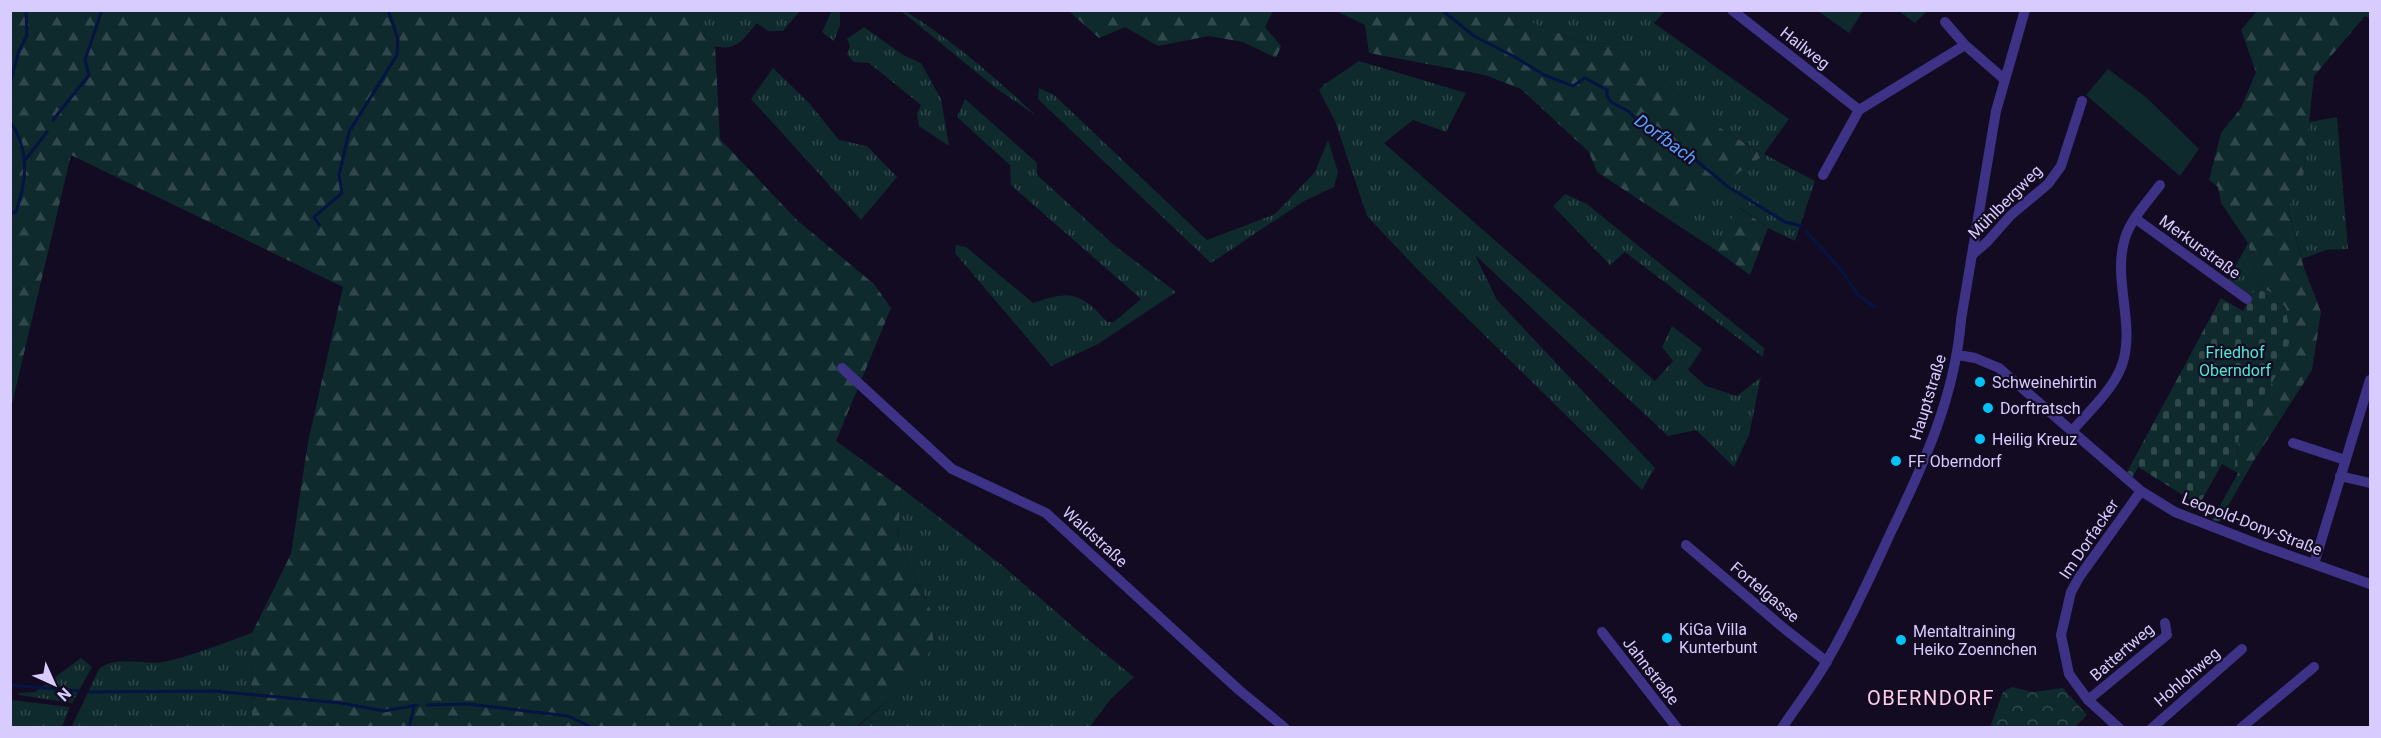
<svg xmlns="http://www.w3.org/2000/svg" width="2381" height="738" font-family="Roboto,sans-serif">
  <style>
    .grass { fill: url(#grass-tufts) }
    .forest { fill: url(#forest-firs) }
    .cemetery { fill: url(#cemetery-stones) }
    .park { fill: url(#park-crowns) }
    .garden { fill: #0e2a2d }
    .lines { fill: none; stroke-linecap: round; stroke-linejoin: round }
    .stream { stroke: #051442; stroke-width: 3 }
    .minor { stroke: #3e3286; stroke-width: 10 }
    .poi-dot { fill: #00c4f7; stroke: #120b22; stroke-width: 2 }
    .labels { text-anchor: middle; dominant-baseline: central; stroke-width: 4.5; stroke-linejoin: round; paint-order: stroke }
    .street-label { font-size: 16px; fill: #d8ccff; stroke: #120b22 }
    .park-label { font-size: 16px; fill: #4dead4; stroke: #120b22 }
    .poi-label { font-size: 16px; fill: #d8ccff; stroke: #120b22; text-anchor: start }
    .water-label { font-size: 18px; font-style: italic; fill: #5aa1ff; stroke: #120b22 }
    .quarter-label { font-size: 20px; letter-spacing: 1.5px; fill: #ffcee8; stroke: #120b22 }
  </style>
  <defs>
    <pattern id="grass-tufts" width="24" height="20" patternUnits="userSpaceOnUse" patternTransform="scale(1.5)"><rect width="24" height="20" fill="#0e2a2d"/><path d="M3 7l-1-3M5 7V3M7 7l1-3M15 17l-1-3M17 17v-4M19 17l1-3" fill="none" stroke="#30484c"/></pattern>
    <pattern id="forest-firs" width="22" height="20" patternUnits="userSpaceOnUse" patternTransform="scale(1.5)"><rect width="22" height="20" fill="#0e2a2d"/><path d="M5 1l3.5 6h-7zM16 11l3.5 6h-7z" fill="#30484c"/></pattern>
    <pattern id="cemetery-stones" width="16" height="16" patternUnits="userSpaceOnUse" patternTransform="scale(1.5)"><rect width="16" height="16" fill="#0e2a2d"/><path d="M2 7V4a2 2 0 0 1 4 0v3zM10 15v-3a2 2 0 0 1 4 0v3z" fill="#30484c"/></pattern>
    <pattern id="park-crowns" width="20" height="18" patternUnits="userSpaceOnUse" patternTransform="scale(1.5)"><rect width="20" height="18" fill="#0e2a2d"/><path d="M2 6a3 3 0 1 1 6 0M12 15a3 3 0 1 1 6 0" fill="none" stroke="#30484c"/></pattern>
  </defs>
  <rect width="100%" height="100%" fill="#120b22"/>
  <path class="grass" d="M 832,10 L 840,11 L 840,25 L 834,41 L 822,32 Z
    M 690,11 L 800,11 L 783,31 L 768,31 L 757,23 C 744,38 737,52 715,46 Z
    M 901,11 L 905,11 C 952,40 994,76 1035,115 L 997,89 Z
    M 1502,11 L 1665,11 L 1654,23 L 1789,119 L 1764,154 L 1815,181 L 1795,241 L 1768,228 L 1739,207 L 1714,249 L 1670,220 L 1763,154 L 1709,121 L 1624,45 L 1582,42 Z
    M 1818,11 L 1863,11 L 1849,33 Z
    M 864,27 L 903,55 L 921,63 L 941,99 L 949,146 L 919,126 L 917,114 L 921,105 L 869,63 L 854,62 L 847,54 L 850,46 L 847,39 Z
    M 1359,61 L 1466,93 L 1446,132 L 1413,120 L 1384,143 L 1655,381 L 1673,361 L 1662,347 L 1672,326 L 1702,349 L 1688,370 L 1706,386 L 1737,396 L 1761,377 L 1749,435 L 1734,467 L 1696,430 L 1668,436 L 1475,255 L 1497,300 L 1655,468 L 1642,490 L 1418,270 L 1367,216 L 1335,121 L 1319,90 L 1325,84 Z
    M 773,68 L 810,104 L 839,140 L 867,146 L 897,177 L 861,220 L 751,99 Z
    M 1039,88 L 1054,95 L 1207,240 L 1275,214 L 1315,172 L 1328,140 L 1338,172 L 1334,187 L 1304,201 L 1211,263 L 1038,99 Z
    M 965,99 L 1037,163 L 1037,175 L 1114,245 L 1176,292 L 1098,344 L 1051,366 L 955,253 L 956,245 L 966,247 L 1033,303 C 1068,290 1082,292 1107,322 L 1114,322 L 1141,299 L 1011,185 L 1010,165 L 957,117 Z
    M 2337,117 L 2348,249 L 2326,250 L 2302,259 L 2288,208 L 2303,179 L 2309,122 Z
    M 1565,194 L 1587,204 L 1764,348 L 1763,357 L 1625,252 L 1610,265 L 1553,206 Z
    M 2248,243 L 2258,284 L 2252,296 L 2228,280 Z
    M 901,488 L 1003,566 L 1092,643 L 1134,677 L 1110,700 L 1091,725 L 1093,727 L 856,728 L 893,696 L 930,609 L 898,542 Z
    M 252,633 L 251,652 L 252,727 L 71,728 L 99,669 C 116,655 142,665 163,662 C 193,656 223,643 252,633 Z
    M 81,658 L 92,667 L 72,703 L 19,695 L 18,693 L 35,692 Z
    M 11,700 L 70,707 L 62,727 L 11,727 Z"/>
  <path class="forest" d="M 11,11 L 690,11 L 715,46 L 720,139 L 798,221 L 874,284 L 891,308 L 836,441 L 901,488 L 898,542 L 930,609 L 934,647 L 893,696 L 856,727 L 252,727 L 251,652 L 252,633 L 291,554 L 308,442 L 343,287 L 71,155 L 11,408 Z
    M 1069,11 L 1273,11 L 1265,27 L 1281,46 L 1276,58 L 1243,42 L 1209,36 L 1158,46 L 1125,27 L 1099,38 Z
    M 1336,11 L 1502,11 L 1582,42 L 1624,45 L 1709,121 L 1764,155 L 1670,220 L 1597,172 L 1589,152 L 1521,89 L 1485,75 L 1369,53 L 1365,25 Z
    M 1899,11 L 1927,11 L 1915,23 Z
    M 2257,11 L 2370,11 L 2370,18 L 2365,16 L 2314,76 L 2303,179 L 2288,208 L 2304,268 L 2321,312 L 2312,370 L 2253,462 L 2219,522 L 2212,520 L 2238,473 L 2237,456 L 2239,436 L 2284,363 L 2277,297 L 2258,284 L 2248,243 L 2221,203 L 2218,187 L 2209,180 L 2221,133 L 2241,108 L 2256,72 L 2241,30 Z
    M 1738,207 L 1768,228 L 1750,275 L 1714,249 Z"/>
  <path class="cemetery" d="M 2258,284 L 2277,297 L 2286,308 L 2290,338 L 2284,363 L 2239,436 L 2237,456 L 2238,473 L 2222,464 L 2199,505 L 2138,467 L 2133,477 L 2127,472 L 2221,298 L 2243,311 Z"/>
  <path class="park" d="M 2012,687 L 2033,692 L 2063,688 L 2087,715 L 2075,727 L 1990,727 L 2003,692 Z"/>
  <path class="garden" d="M 2108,69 L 2147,98 L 2199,149 L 2180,176 L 2086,95 Z"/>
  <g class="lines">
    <path class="stream" d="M 1442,10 L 1474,36 L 1515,57 L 1544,75 L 1573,86 L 1585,78 L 1607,90 L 1607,96 L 1611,102 L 1628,111 L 1636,119 L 1657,128 L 1727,186 L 1785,222 L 1801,226
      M 10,83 L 19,51 L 27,35 L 26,10
      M 53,120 L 89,75 L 85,60 L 102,10
      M 10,121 C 30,151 27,179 16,212 L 10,213
      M 26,159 L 47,132
      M 319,225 L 314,217 L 342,193 L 339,175 L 349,132 L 397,55 L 398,39 L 388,10
      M 1806,231 L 1842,271 L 1858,295 L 1875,307
      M 10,685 L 79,691
      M 89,692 L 215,691 L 341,703 L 384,711 L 417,705
      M 427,705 L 468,704 L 568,716 L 593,728
      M 410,724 L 414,706"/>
    <path class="minor" d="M 1732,10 L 1859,110 L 1965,45
      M 1945,22 L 1965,45 L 2004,79
      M 1823,175 L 1859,110
      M 2136,219 L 2247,299
      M 1972,255 L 1987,242 L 2011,215 L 2048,184 L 2061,166 L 2082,101
      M 1958,355 L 1975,358 L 1999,368 L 2141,491 L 2175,512 L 2260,545 L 2370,584
      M 842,368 L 952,469 L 1046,513 L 1239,690 L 1285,728
      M 2072,431 C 2089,411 2113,390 2122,365 C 2136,324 2112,280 2125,238 C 2131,219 2148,201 2160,185
      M 2293,443 L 2345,460
      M 2340,476 L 2370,483
      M 1686,545 L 1786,630 L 1827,662
      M 2314,564 L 2370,380
      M 1602,632 L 1677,728
      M 2088,700 L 2167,635 L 2165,623
      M 1782,728 C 1797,705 1815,683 1828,659 C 1852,618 1871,575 1891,532 C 1924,464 1955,396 1961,320 L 1996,111 L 2025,10
      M 2119,728 L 2088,700 L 2069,674 L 2061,635 L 2071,592 L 2080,576 L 2141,491
      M 2152,728 L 2242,649
      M 2241,728 L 2314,667"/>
  </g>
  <g class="poi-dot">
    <circle cx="1980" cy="382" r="6"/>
    <circle cx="1988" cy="408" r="6"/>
    <circle cx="1980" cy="439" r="6"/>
    <circle cx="1896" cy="461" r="6"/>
    <circle cx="1667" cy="638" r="6"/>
    <circle cx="1901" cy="640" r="6"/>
  </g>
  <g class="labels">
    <g class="street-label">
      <text transform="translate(1805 48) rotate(38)">Hailweg</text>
      <text transform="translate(2005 202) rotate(-45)">Mühlbergweg</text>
      <text transform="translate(2200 247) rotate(36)">Merkurstraße</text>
      <text transform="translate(1928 397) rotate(-73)">Hauptstraße</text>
      <text transform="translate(2252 524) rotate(21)">Leopold-Dony-Straße</text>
      <text transform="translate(1095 537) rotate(42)">Waldstraße</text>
      <text transform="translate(2089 539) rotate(-56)">Im Dorfacker</text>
      <text transform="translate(1765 592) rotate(40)">Fortelgasse</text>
      <text transform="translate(2122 652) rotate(-41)">Battertweg</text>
      <text transform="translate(1651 671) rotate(52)">Jahnstraße</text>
      <text transform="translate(2187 677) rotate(-41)">Hohlohweg</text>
    </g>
    <g class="park-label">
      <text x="2235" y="352">Friedhof<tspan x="2235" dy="18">Oberndorf</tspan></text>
    </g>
    <g class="poi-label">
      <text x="1992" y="382">Schweinehirtin</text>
      <text x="2000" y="408">Dorftratsch</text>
      <text x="1992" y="439">Heilig Kreuz</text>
      <text x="1908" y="461">FF Oberndorf</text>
      <text x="1679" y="629">KiGa Villa<tspan x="1679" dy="18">Kunterbunt</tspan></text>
      <text x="1913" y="631">Mentaltraining<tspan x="1913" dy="18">Heiko Zoennchen</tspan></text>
    </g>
    <g class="water-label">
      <text transform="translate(1666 139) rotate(36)">Dorfbach</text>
    </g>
    <g class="quarter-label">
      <text x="1931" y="698">OBERNDORF</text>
    </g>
  </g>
  <rect width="2381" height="738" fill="none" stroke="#d8ccff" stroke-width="24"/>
  <g transform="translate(54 684) rotate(135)" stroke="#120b22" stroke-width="4.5" paint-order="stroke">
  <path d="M0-4.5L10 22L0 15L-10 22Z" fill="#d8ccff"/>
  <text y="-9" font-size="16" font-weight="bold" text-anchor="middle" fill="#d8ccff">N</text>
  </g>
</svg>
